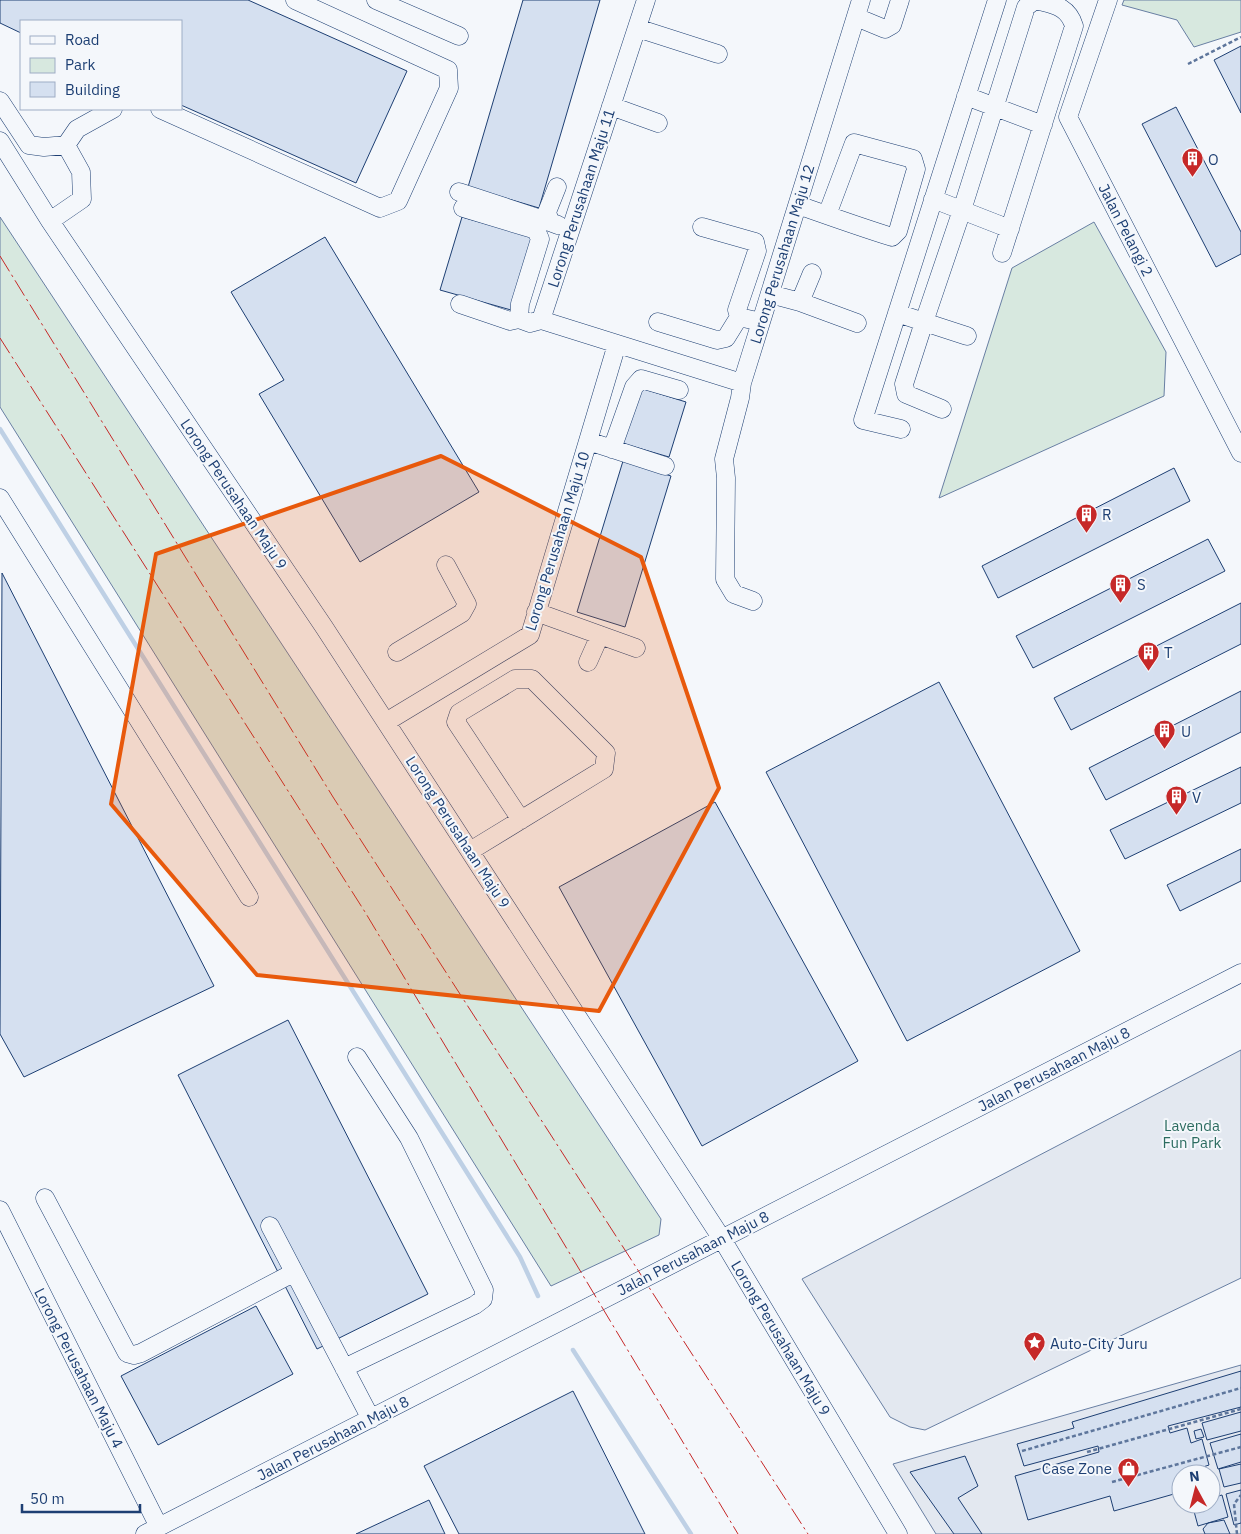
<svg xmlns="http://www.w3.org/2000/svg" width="1241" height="1534" font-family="'IBM Plex Sans',sans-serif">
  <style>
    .green { fill: #d7e8df; stroke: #687fa3 }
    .parking { fill: #e3e8f0; stroke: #687fa3; fill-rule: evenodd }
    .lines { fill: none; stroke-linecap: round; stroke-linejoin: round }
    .stream { stroke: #bed0e5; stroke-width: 4.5 }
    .building { fill: #d5e0f0; stroke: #1d3f73 }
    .minor-casing { stroke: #1d3f73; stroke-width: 19 }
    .path { stroke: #5e769c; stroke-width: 2.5; stroke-dasharray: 4 2.5; stroke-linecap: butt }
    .minor { stroke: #f4f7fb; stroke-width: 18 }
    .power { stroke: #c62828; stroke-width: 1; stroke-dasharray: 18 4 2.5 4; stroke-linecap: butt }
    .marked { fill: #e8590c; fill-opacity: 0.2; stroke: #e8590c; stroke-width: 4; stroke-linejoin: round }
    .labels { text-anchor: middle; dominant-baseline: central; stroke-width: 4; stroke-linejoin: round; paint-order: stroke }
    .poi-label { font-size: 15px; fill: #1d3f73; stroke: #f4f7fb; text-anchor: start }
    .street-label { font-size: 15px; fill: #1d3f73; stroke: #f4f7fb }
    .park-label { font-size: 15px; fill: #2c6c60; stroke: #f4f7fb }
  </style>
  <rect width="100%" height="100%" fill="#f4f7fb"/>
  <path class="green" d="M 1124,0 L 1241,0 L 1241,32 L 1194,47 L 1177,20 L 1122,5 Z
    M 0,217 L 661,1219 L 659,1235 L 551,1286 L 0,407 Z
    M 1094,222 L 1166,352 L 1164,396 L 939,498 L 1012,268 Z"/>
  <path class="parking" d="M 1241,1050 L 1241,1278 L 925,1430 L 910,1427 L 890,1417 L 802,1279 Z
    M 1241,1365 L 1241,1534 L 936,1534 L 893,1464 ZM 1181,1474 L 1211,1474 L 1211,1504 L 1181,1504 Z"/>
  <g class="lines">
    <path class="stream" d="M 0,429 L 520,1257 L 538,1296
      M 573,1350 L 691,1534"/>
  </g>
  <path class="building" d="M 0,0 L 248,0 L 407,71 L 356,183 L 181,105 L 181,21 L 21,21 L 21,33 L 0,23 Z
    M 523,0 L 600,0 L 539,208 L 468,187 Z
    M 1241,46 L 1241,113 L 1214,60 Z
    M 1176,107 L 1241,232 L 1241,254 L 1216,267 L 1142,124 Z
    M 462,217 L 533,237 L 511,310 L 440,290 Z
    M 325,237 L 479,492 L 360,562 L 259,394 L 284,380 L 231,292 Z
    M 638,387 L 686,402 L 669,457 L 621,443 Z
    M 623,461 L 671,476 L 625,627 L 577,612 Z
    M 1174,468 L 1190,501 L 998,598 L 982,566 Z
    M 1208,539 L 1225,571 L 1033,668 L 1016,636 Z
    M 2,573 L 214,986 L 24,1077 L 0,1034 Z
    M 1241,603 L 1241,644 L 1071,730 L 1054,698 Z
    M 939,682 L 1080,951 L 907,1041 L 766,772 Z
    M 1241,691 L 1241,732 L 1106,800 L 1089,768 Z
    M 1241,767 L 1241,803 L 1125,859 L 1110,830 Z
    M 715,802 L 858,1061 L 702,1146 L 559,887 Z
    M 1241,849 L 1241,881 L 1180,911 L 1167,885 Z
    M 288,1020 L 428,1294 L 317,1349 L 178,1075 Z
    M 256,1306 L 293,1374 L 158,1445 L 121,1376 Z
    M 1241,1371 L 1241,1407 L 1168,1426 L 1170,1433 L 1187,1428 L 1191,1443 L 1202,1439 L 1209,1465 L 1200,1468 L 1201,1474 L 1181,1474 L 1181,1492 L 1114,1511 L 1110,1496 L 1028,1520 L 1015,1476 L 1099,1452 L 1098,1446 L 1024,1466 L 1017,1444 L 1074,1428 L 1072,1422 Z
    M 573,1391 L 645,1534 L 459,1534 L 424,1466 Z
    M 1241,1412 L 1241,1431 L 1207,1440 L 1202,1423 Z
    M 1201,1429 L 1204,1437 L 1196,1439 L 1194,1431 Z
    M 1241,1434 L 1241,1462 L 1218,1469 L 1210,1443 Z
    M 965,1456 L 978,1486 L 958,1498 L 982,1534 L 954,1534 L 910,1472 Z
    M 1241,1464 L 1241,1483 L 1224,1487 L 1219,1469 Z
    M 1241,1490 L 1241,1523 L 1234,1525 L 1226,1494 Z
    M 1222,1495 L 1228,1517 L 1198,1526 L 1192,1504 L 1211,1504 L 1211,1498 Z
    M 429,1500 L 445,1534 L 356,1534 Z
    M 1224,1520 L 1230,1534 L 1205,1534 L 1203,1529 L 1208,1523 Z"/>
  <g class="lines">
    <defs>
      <path id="minor" d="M 376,0 L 459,36
        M 646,0 L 541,320 L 742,383 L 861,0
        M 1108,0 L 1068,117 L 1241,453
        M 856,17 L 885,29 L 892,25 L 900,0
        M 637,28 L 718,54
        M 966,96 L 1043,125
        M 0,101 L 29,145 L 44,147 L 66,145 L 77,129 L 113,109
        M 611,106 L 658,123
        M 160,109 L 380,208 L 398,201 L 449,88 L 448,70 L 295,0
        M 0,141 L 50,221 L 324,627 L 722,1239 L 898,1534
        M 557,187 L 547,212 L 550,222 L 558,225
        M 459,192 L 550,222
        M 933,199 L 1010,229
        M 798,205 C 829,216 860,227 892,237 L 898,231 L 916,169 L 913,159 L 854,143 L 827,215
        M 463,208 L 536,230 L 540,239 L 520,304 L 519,319 L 530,323 L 541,320
        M 50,221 L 82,199 L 81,172 L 66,145
        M 702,227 L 755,242 L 757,251 L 737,310 L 739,317 L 761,322
        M 770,294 L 800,302 L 812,273
        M 800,302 L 857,323
        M 460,304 L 510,321 L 519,319
        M 897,313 L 924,322 L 904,384 L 906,394 L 942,409
        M 658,322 L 717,340 L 726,338 L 739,317
        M 967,336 L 924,322 L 962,210 L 1026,7 L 1035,0 C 1054,5 1068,6 1074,26 L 1002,253
        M 742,383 L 740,398 L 724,459 L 726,478 L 725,579 L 734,594 L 753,601
        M 901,429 L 863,420 L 997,0
        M 588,441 L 665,466
        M 612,449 L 634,387 L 641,379 L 679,390
        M 0,498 L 249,897
        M 536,612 L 636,648
        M 397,652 L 462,613 L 467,604 L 446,565
        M 588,662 L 600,635
        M 386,722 L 530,635 L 617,344
        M 470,851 L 604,769 L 606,753 L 532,679 L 515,679 L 459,713 L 456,722 L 521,820
        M 45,1198 L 127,1353 L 134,1355 L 141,1353 L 293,1273
        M 0,1210 L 159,1527
        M 270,1226 L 371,1419
        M 344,1368 L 475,1305 L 483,1299 L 484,1290 L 409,1138 L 357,1057
        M 145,1534 L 1241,973"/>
    </defs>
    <use href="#minor" class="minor-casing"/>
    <path class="path" d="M 1188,64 L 1241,37
      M 1022,1451 L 1241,1388
      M 1087,1452 L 1241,1409
      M 1112,1482 L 1241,1447
      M 1237,1534 L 1234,1504 L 1241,1495"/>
    <use href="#minor" class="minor"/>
    <path class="power" d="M 0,256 L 333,797 L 808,1534
      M 0,338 L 365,912 L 738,1534"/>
  </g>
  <path class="marked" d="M 441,456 L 641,557 L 719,788 L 599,1011 L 257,975 L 111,804 L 156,554 Z"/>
  <defs>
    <symbol id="building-pin" viewBox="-11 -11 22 30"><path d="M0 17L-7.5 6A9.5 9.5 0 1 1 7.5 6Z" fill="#c62828" stroke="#f4f7fb"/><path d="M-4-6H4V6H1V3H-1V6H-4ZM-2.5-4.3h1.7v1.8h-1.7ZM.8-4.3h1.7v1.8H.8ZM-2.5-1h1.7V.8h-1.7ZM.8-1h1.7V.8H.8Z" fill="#fff"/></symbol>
    <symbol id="sight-pin" viewBox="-11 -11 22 30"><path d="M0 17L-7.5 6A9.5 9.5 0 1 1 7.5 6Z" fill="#c62828" stroke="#f4f7fb"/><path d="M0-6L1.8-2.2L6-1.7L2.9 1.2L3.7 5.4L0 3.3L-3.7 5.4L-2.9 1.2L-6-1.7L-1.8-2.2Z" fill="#fff"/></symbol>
    <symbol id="shop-pin" viewBox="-11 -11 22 30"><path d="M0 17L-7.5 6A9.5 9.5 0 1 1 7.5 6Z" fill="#c62828" stroke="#f4f7fb"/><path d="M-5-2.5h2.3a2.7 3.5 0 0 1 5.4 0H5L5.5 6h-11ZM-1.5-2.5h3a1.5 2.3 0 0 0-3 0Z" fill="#fff"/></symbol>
  </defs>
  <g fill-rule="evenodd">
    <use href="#building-pin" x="1180" y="146" width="25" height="34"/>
    <use href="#building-pin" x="1074" y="502" width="25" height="34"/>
    <use href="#building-pin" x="1108" y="572" width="25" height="34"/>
    <use href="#building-pin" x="1136" y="640" width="25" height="34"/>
    <use href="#building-pin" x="1152" y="718" width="25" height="34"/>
    <use href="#building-pin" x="1164" y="784" width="25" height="34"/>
    <use href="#sight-pin" x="1022" y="1330" width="25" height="34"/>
    <use href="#shop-pin" x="1116" y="1456" width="25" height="34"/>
  </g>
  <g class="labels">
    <g class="poi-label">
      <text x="1208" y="159">O</text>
      <text x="1102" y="514">R</text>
      <text x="1137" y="584">S</text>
      <text x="1164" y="652">T</text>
      <text x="1181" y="731">U</text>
      <text x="1192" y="797">V</text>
      <text x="1050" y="1343">Auto-City Juru</text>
      <text x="1112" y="1468" text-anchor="end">Case Zone</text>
    </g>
    <g class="street-label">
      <text transform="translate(581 198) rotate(-72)">Lorong Perusahaan Maju 11</text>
      <text transform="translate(1126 230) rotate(63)">Jalan Pelangi 2</text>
      <text transform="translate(782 254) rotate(-73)">Lorong Perusahaan Maju 12</text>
      <text transform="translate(234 494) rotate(56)">Lorong Perusahaan Maju 9</text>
      <text transform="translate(557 541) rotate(-73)">Lorong Perusahaan Maju 10</text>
      <text transform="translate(458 832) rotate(57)">Lorong Perusahaan Maju 9</text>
      <text transform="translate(1054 1069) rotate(-27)">Jalan Perusahaan Maju 8</text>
      <text transform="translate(693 1253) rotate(-27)">Jalan Perusahaan Maju 8</text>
      <text transform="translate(781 1338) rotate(59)">Lorong Perusahaan Maju 9</text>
      <text transform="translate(79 1368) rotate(63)">Lorong Perusahaan Maju 4</text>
      <text transform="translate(333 1438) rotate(-27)">Jalan Perusahaan Maju 8</text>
    </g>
    <g class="park-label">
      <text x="1192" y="1125">Lavenda<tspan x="1192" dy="17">Fun Park</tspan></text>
    </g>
  </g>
  <rect x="20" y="20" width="162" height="90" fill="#f4f7fb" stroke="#9eadc5"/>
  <rect x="30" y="36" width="25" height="8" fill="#f4f7fb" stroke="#9eadc5"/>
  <text x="65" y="45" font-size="15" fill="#1d3f73">Road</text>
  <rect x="30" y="58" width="25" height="15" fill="#d7e8df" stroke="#9eadc5"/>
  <text x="65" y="70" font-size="15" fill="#1d3f73">Park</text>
  <rect x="30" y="82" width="25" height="15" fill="#d5e0f0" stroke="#9eadc5"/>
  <text x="65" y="95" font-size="15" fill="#1d3f73">Building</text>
  <g transform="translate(1196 1489) rotate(353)"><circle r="24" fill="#f4f7fb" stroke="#9eadc5"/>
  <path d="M0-4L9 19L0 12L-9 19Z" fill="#c62828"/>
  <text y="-8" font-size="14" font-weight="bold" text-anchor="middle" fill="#1d3f73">N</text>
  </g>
  <path d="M22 1504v8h118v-8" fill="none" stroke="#1d3f73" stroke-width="2.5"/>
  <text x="30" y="1504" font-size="15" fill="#1d3f73" stroke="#f4f7fb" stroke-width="4" paint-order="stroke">50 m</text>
</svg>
